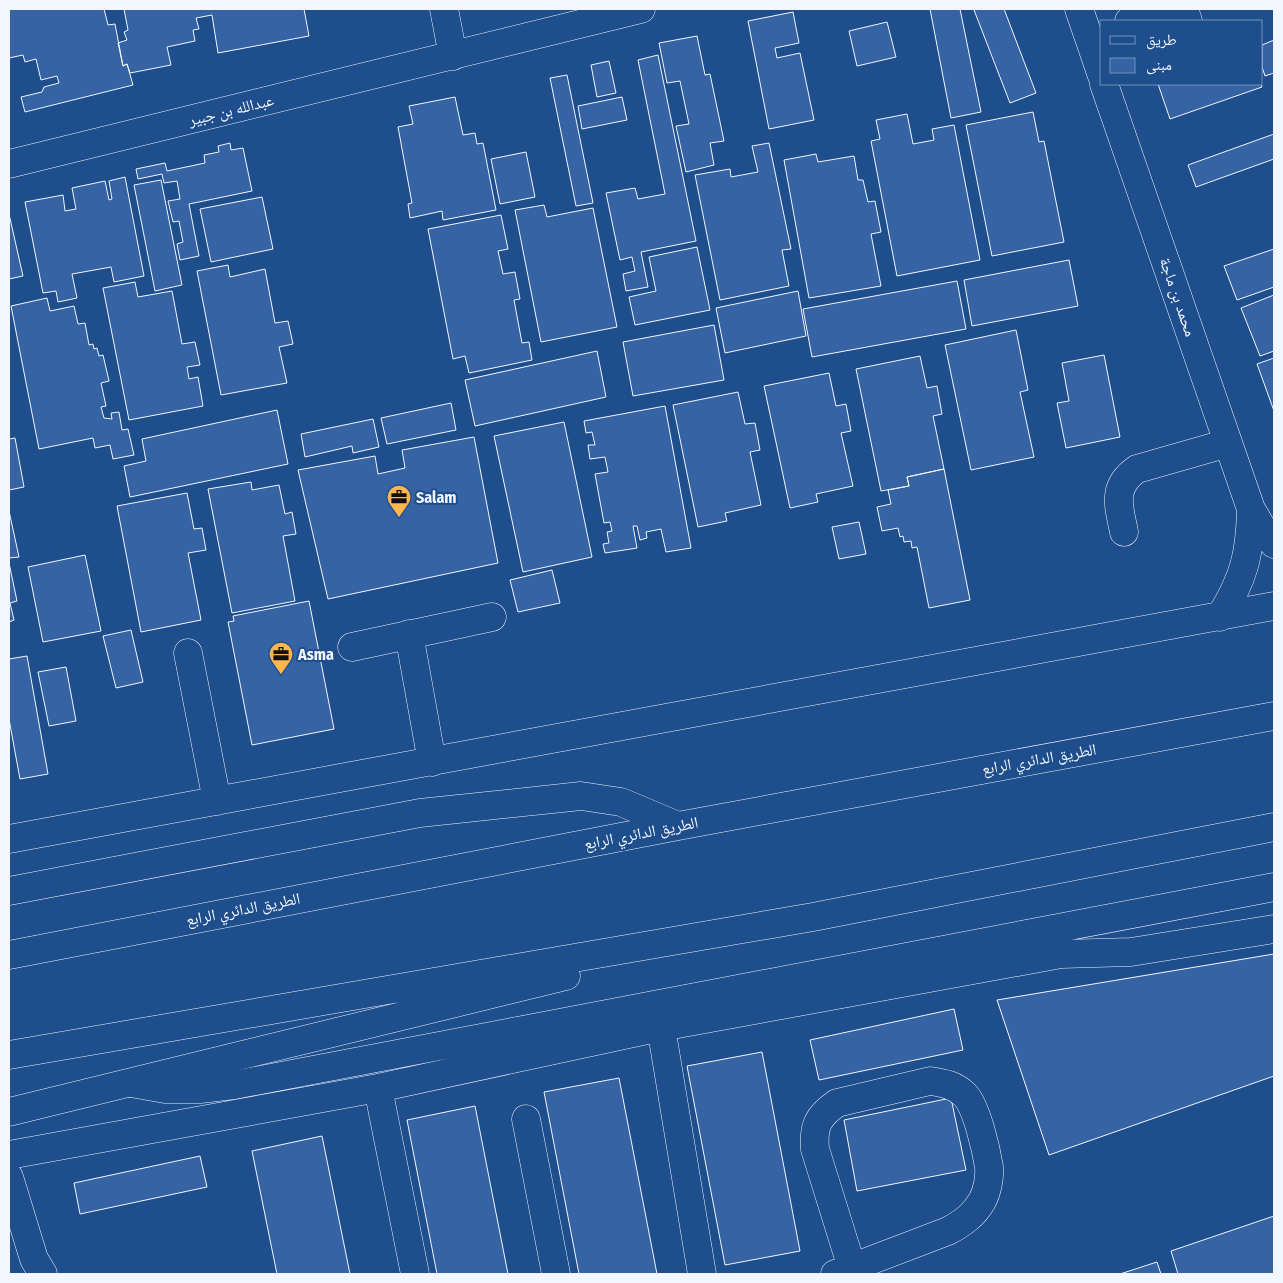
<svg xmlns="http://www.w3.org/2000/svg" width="1283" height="1283" font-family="'Fira Sans Condensed','Noto Naskh Arabic',sans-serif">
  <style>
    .building { fill: #3563a3; stroke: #f2f6ff }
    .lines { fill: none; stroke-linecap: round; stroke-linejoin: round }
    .minor-casing { stroke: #f2f6ff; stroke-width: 29 }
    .major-casing { stroke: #f2f6ff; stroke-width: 29 }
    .minor { stroke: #1f4e8c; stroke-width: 28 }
    .major { stroke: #1f4e8c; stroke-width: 28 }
    .labels { text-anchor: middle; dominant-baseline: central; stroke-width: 4; stroke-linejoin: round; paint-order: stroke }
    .street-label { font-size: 16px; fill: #f2f6ff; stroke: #1f4e8c }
    .poi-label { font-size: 16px; font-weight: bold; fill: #f2f6ff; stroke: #1f4e8c; text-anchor: start }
  </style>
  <rect width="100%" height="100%" fill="#1f4e8c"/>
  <path class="building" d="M 9,9 L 104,9 L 108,25 L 115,24 L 123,66 L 127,64 L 133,85 L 25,112 L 21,97 L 42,92 L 44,87 L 59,83 L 57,76 L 41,80 L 36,59 L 25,62 L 23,55 L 9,58 Z
    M 124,9 L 304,9 L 309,36 L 218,53 L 212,15 L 196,18 L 199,29 L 193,30 L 195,41 L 167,47 L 171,65 L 130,73 L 127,64 L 123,66 L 118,43 L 127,40 L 124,32 L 128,30 Z
    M 930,9 L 960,9 L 981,112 L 951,118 Z
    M 978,9 L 1004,9 L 1036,93 L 1010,103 L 974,10 Z
    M 793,12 L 799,43 L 775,48 L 777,58 L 800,53 L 814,120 L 769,129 L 748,21 Z
    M 887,22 L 896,57 L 857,66 L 849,31 Z
    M 697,36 L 705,75 L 710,74 L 724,141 L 710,143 L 714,165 L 686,172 L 676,126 L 689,124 L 680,81 L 667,83 L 659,43 Z
    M 1274,40 L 1274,73 L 1265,76 L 1262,67 L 1262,45 Z
    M 658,55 L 696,241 L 641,252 L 648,287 L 626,291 L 623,274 L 635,271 L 632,257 L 620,260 L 606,193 L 635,188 L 638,199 L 665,194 L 638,60 Z
    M 609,61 L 616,93 L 597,97 L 591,65 Z
    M 567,75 L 593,203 L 576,206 L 550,78 Z
    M 1158,84 L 1261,84 L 1262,87 L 1170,119 Z
    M 455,97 L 463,135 L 475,133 L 477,144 L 483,143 L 496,210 L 443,220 L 442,211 L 410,218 L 408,204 L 412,203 L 398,127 L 413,124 L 409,106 Z
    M 622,97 L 627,120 L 582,129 L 578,106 Z
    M 1033,112 L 1039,142 L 1044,141 L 1064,242 L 992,256 L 966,125 Z
    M 907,114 L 913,144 L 934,140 L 932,129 L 954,125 L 980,260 L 897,276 L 871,141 L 880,139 L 876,120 Z
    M 1274,134 L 1274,159 L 1196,187 L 1188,165 Z
    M 230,143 L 231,150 L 243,148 L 252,191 L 189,204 L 199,256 L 180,260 L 177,244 L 183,242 L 179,221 L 173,222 L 168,201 L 180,199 L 177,181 L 164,183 L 162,174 L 138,179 L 136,169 L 165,163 L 167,171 L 205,163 L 204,155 L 219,152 L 218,146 Z
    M 769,143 L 791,249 L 782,250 L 789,286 L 720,300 L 695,175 L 730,169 L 731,177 L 758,172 L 752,146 Z
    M 526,152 L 535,197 L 500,204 L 491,159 Z
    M 816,154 L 818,162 L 854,156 L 858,180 L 863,180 L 868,202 L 875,201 L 881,232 L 871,234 L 881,286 L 809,298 L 784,160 Z
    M 125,177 L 144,276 L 114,282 L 111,267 L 72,274 L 77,298 L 58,302 L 56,291 L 43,293 L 25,202 L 63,195 L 65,211 L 76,209 L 72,188 L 105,181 L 109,200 L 112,199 L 109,181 Z
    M 161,180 L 182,285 L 155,291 L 134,185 Z
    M 262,197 L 273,249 L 211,262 L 200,209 Z
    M 544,205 L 547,217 L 593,208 L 617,327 L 541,342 L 515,210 Z
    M 9,214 L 23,276 L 9,279 Z
    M 501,215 L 508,249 L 498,251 L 503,274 L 515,272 L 520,299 L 514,300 L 522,343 L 529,342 L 532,360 L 469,373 L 465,356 L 453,359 L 428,229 Z
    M 697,247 L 710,310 L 635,325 L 629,297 L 656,291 L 649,257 Z
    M 1274,249 L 1274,287 L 1237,300 L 1224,266 Z
    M 1069,260 L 1078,306 L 972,326 L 964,280 Z
    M 228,265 L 230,277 L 265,269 L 275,323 L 288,321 L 293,344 L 279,347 L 287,383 L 221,395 L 197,271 Z
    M 957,281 L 966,329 L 812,357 L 803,309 Z
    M 135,282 L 138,297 L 172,291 L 182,344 L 195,342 L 200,365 L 187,367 L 189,379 L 198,377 L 203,406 L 129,420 L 103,288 Z
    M 798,291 L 806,336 L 725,353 L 716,308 Z
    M 1274,295 L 1274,351 L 1260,356 L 1241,308 Z
    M 47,298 L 50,311 L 74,306 L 78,324 L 85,323 L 89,345 L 93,344 L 94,349 L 97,348 L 99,356 L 103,355 L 109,381 L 101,383 L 106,406 L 101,407 L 104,418 L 112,419 L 111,413 L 119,412 L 122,430 L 128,429 L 134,455 L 113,459 L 110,445 L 95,448 L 93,438 L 39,449 L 11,306 Z
    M 714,325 L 724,380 L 633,396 L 623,342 Z
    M 1016,330 L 1028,390 L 1020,392 L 1034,457 L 971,470 L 945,345 Z
    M 597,351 L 606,397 L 475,426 L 465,380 Z
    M 1104,355 L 1120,437 L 1066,448 L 1057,403 L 1069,401 L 1062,363 Z
    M 920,356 L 927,388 L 937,386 L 942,414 L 933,416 L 944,469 L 907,477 L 909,486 L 881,491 L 856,369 Z
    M 1274,358 L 1274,411 L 1257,364 Z
    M 829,373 L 836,406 L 846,404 L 851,431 L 841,433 L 853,486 L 816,494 L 818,502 L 790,508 L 764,386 Z
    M 738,392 L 745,424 L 755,423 L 760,450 L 750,452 L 761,505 L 725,513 L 727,521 L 698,527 L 673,405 Z
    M 451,403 L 456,430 L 387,444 L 381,418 Z
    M 665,406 L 691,548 L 666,552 L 661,529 L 646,532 L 647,538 L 640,540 L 637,526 L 633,526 L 637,548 L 605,553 L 603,544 L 609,543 L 607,532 L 612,531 L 610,522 L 604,523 L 595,474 L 608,472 L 605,457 L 590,459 L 588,445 L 595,445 L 592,432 L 586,433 L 584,421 Z
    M 277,410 L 288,464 L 130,497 L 124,466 L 146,461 L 142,439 Z
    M 373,419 L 379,447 L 353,453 L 352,446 L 305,457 L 301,434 Z
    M 564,422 L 592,557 L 523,572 L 494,436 Z
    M 474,437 L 498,563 L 328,599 L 298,470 L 375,456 L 378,474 L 405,468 L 402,450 Z
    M 15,438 L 24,487 L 9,490 L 9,439 Z
    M 944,469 L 970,600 L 929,608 L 917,547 L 912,548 L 911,541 L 904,542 L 903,536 L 900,537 L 898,528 L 882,531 L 877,507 L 891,504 L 888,490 L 909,486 L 907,477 Z
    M 251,482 L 252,490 L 279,485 L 285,514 L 292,512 L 296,534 L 283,536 L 295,601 L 232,613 L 208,489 Z
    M 187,493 L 194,529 L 202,528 L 206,550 L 188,553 L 201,620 L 141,632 L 117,506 Z
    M 9,511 L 19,557 L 9,558 Z
    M 859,522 L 866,554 L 839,559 L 832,527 Z
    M 85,555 L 101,631 L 43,642 L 28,567 Z
    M 9,563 L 17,601 L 10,603 L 14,620 L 9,622 Z
    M 552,570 L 560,603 L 518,612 L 510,580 Z
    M 309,601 L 334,729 L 252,745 L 228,622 L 234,621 L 233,616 Z
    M 131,630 L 143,682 L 116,688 L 103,636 Z
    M 27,656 L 48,774 L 20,779 L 9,719 L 9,659 Z
    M 66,667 L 76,721 L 49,726 L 38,672 Z
    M 1274,954 L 1274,1076 L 1049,1155 L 997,1000 Z
    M 954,1009 L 963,1050 L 819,1080 L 810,1040 Z
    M 762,1052 L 800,1251 L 725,1265 L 687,1066 Z
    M 619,1078 L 657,1274 L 579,1274 L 544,1092 Z
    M 951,1098 L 966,1170 L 857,1191 L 844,1120 Z
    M 475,1106 L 508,1274 L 437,1274 L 407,1120 Z
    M 322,1136 L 350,1274 L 277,1274 L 252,1151 Z
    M 200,1156 L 207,1187 L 80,1214 L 74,1183 Z
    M 1274,1216 L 1274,1274 L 1178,1274 L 1171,1251 Z
    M 1157,1262 L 1161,1274 L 1120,1274 Z"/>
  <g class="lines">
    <defs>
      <path id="minor" d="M 444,9 L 453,56
        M 1079,9 L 1102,76
        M 1184,9 L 1188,21
        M 1129,21 L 1166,9
        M 1104,84 L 1251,509 L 1264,531 L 1274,544
        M 9,164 L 641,9
        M 1124,532 C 1119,506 1111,487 1137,469 L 1228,443
        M 1220,617 C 1244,578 1250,555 1251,509
        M 409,634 L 432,762
        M 352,647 L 492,617
        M 188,653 L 217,801
        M 9,839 L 1274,606
        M 661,1027 L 702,1274
        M 131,1083 L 165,1089 L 200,1089 L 234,1085 L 1274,887
        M 378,1088 L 415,1274
        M 526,1119 L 556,1274
        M 9,1155 L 378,1088 L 661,1027 L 1061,954 L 1131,952 L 1274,929
        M 9,1177 L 34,1259 L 43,1274
        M 835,1274 L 948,1231 C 963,1223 974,1215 982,1201 C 987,1192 990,1178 989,1167 C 986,1149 977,1108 965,1095 C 955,1085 944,1083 930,1081 L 837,1103 C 818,1116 813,1126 815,1149 L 852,1268"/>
      <path id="major" d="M 9,891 L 420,813 L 581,796 L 621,802 L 678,826
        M 9,955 L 678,826 L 1274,716
        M 9,1055 L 813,917 L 1274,827
        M 9,1112 L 566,976"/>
    </defs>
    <use href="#minor" class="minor-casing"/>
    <use href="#major" class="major-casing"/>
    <use href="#minor" class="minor"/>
    <use href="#major" class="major"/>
  </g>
  <defs>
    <symbol id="office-pin" viewBox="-11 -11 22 30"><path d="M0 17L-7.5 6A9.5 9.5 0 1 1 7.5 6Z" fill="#ffb74d" stroke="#1f4e8c"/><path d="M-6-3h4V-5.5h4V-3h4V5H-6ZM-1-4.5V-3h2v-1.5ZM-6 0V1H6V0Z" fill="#111"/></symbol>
  </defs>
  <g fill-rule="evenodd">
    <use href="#office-pin" x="385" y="483" width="28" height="38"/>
    <use href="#office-pin" x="267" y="640" width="28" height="38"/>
  </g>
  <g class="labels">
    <g class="street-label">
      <text transform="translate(231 110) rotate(-14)">عبدالله بن جبير</text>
      <text transform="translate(1178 297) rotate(71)">محمد بن ماجة</text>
      <text transform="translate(1039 759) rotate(-10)">الطريق الدائري الرابع</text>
      <text transform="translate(641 833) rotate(-11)">الطريق الدائري الرابع</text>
      <text transform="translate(243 909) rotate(-11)">الطريق الدائري الرابع</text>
    </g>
    <g class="poi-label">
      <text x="416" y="497">Salam</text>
      <text x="298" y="654">Asma</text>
    </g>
  </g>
  <rect width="1283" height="1283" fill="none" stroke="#f2f6ff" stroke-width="20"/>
  <rect x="1100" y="20" width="162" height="65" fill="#1f4e8c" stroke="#7391ba"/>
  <rect x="1110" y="36" width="25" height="8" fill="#1f4e8c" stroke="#7391ba"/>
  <text x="1146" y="45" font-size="15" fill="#f2f6ff">طريق</text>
  <rect x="1110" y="58" width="25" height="15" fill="#3563a3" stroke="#7391ba"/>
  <text x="1146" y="70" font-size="15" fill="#f2f6ff">مبنى</text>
</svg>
